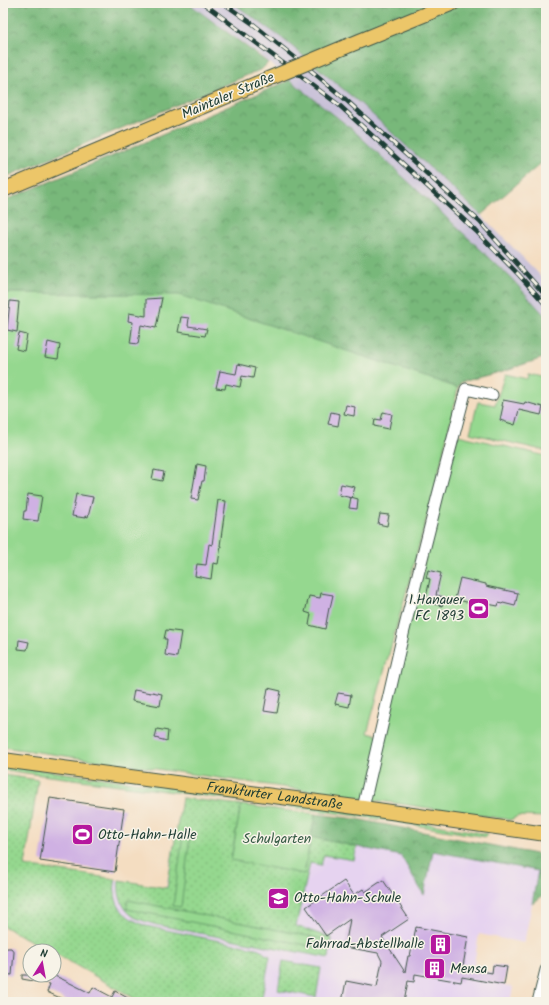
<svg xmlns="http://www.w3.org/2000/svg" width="549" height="1005" font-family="Kalam,sans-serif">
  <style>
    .built { fill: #e6d3f0 }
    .railway { fill: #c8c0d8 }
    .grass { fill: url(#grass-dots); stroke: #5a8a62 }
    .forest { fill: url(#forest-crowns); stroke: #4c7a57 }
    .green { fill: #95d88f; stroke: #5a8a62 }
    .building { fill: #cfb1e3 }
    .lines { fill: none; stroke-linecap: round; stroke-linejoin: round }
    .minor-casing { stroke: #3f5549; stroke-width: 13 }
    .major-casing { stroke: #3f5549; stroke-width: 16 }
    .minor { stroke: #fff; stroke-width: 11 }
    .major { stroke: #ecc669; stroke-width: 14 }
    .rail-casing { stroke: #1f3d34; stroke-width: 4.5 }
    .rail { stroke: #f7f3e8; stroke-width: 3; stroke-dasharray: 9; stroke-linecap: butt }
    .major-bridge-casing { stroke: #3f5549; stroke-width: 16; stroke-linecap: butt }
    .major-bridge { stroke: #ecc669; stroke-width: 14 }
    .labels { text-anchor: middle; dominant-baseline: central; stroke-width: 3; stroke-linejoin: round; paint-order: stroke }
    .street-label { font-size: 14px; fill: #1f3d34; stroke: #f7f3e8 }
    .poi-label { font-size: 14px; fill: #1f3d34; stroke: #f7f3e8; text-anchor: start }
    .park-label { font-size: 14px; fill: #375c46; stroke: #f7f3e8 }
  </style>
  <defs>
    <pattern id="grass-dots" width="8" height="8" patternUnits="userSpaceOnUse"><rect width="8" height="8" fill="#95d88f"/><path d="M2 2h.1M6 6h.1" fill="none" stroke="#80ba7c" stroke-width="1.8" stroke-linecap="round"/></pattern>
    <pattern id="forest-crowns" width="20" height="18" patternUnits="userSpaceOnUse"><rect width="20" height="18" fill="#78b87a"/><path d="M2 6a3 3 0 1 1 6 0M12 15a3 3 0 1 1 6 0" fill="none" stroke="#629765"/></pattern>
  </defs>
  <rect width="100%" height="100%" fill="#f7f3e8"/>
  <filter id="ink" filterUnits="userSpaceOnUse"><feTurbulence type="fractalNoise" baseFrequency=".025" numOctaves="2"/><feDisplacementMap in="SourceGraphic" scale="8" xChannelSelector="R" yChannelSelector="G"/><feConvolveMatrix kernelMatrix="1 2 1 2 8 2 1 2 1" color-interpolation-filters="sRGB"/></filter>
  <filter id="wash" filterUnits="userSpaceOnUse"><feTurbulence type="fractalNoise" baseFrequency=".012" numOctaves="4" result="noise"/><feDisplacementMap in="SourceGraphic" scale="16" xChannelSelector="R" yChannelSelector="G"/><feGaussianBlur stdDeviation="0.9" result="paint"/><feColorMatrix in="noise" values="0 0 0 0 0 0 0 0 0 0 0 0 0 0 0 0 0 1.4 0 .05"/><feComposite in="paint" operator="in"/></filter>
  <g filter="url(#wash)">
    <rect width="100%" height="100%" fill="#f4ddc1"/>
    <path class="built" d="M 182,798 L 356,819 L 546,856 L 546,893 L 532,904 L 524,943 L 479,934 L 473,970 L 480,980 L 513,987 L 510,1002 L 141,1002 L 54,953 L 54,951 L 50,951 L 24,866 L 166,888 Z"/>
    <path class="railway" d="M 188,3 L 233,3 L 282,38 L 361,104 L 481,215 L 538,273 L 546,283 L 546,317 L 511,278 L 353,130 L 263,58 Z"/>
    <path class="grass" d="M 3,765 L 362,812 L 487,834 L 486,837 L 359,816 L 3,770 Z
      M 3,775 L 38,780 L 25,866 L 116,879 C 115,884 114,888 115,892 C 116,912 130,919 146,926 L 260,949 L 265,954 L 270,956 L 261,1002 L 141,1002 L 54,953 L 54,951 L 50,951 L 3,926 Z
      M 182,798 L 241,805 L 231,859 L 304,873 L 311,837 L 357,846 L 354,860 L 324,855 L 321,865 L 310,863 L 296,926 L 331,938 L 329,958 L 157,925 C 150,923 143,921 136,918 C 122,911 117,894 119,880 L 167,888 Z
      M 283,961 L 321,968 L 316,997 L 278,990 Z"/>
    <path class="forest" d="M 3,3 L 188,3 L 268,63 L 262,69 L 3,178 Z
      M 233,3 L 546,3 L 546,122 L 541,131 L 546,149 L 546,159 L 481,215 L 361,104 L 282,38 Z
      M 290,80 L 353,130 L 511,278 L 546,317 L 546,357 L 503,371 L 461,382 L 458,388 L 179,295 L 3,293 L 3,201 L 134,147 Z
      M 315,814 L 356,819 L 546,856 L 546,893 L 532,904 L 538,871 L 433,851 L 424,895 L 401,856 L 311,837 Z"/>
    <path class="green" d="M 3,293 L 179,295 L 458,388 L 435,488 L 367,733 L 378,736 L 458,435 L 546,456 L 546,817 L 518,816 L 510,820 L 506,819 L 3,747 Z
      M 505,374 L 527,379 L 528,374 L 546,378 L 546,451 L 470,433 L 478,402 L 495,405 Z
      M 241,805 L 315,814 L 304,874 L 231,860 Z
      M 183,835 L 190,836 L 181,907 L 173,906 Z
      M 128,900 L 323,939 L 321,948 L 127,909 Z"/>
    <g id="blocks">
      <path class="building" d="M 162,298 L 156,328 L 141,325 L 138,344 L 130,343 L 133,322 L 128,321 L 129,313 L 146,316 L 146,299 Z
        M 10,301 L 19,302 L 17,323 L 18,323 L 17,332 L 7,330 Z
        M 181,317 L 189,318 L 188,326 L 207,329 L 205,336 L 178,332 Z
        M 19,333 L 27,335 L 24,351 L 16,349 Z
        M 48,342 L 60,345 L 58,359 L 45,357 Z
        M 238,364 L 255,368 L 253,378 L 242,376 L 240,387 L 226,384 L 225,389 L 216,388 L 220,371 L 236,374 Z
        M 503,400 L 524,404 L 525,402 L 543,407 L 541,415 L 519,410 L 515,425 L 500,420 L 503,406 L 502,406 Z
        M 346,405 L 355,407 L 354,416 L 344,414 Z
        M 331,412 L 340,414 L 338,426 L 328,424 Z
        M 383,412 L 392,414 L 389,429 L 374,426 L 375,419 L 381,420 Z
        M 197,464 L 206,466 L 204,481 L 202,481 L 198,500 L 191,499 Z
        M 154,470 L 164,472 L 162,481 L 152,479 Z
        M 341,484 L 355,487 L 352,498 L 339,495 Z
        M 28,494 L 42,496 L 38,521 L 23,519 L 24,511 L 26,511 Z
        M 76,494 L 93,497 L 88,517 L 85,516 L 85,518 L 72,516 Z
        M 351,497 L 358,499 L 357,509 L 349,508 Z
        M 218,500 L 226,501 L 220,546 L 221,546 L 218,564 L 213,563 L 211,579 L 195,576 L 197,564 L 206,565 L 209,544 L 212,545 Z
        M 380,514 L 389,515 L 387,526 L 378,524 Z
        M 428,570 L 441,573 L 436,595 L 444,597 L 442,606 L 425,602 L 430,579 L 426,578 Z
        M 460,578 L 486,584 L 486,586 L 518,593 L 515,606 L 503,603 L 502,604 L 499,603 L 498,606 L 482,603 L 481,606 L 455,599 Z
        M 321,593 L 333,595 L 330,608 L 329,608 L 325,629 L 309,625 L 311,614 L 305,612 L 309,596 L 320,598 Z
        M 166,630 L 181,632 L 177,657 L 165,655 L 167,639 L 164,639 Z
        M 19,640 L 29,642 L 27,650 L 18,649 Z
        M 268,688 L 281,691 L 277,713 L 264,711 Z
        M 134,690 L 151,693 L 152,692 L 162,694 L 160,706 L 132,701 Z
        M 338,693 L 351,695 L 349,707 L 335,704 Z
        M 157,729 L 168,731 L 167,741 L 155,738 Z
        M 50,798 L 124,809 L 115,872 L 40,861 Z
        M 383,880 L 409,919 L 382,937 L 405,972 L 408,956 L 410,956 L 416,927 L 468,937 L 463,966 L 464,966 L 464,968 L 492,973 L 493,965 L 507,967 L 504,985 L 462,977 L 461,982 L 415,974 L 414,982 L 408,981 L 404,1002 L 342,1002 L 346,981 L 377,987 L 382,961 L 378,953 L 345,947 L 350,919 L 326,936 L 306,907 L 344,881 L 354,895 L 363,889 L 365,892 Z
        M 7,948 L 11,948 L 14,952 L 12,975 L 3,974 L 3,952 Z
        M 22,975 L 52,975 L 62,979 L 90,993 L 93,987 L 112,997 L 115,991 L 135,1002 L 69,1002 L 47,992 L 50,984 L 22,979 Z"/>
    </g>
  </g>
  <g filter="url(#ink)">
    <use href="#blocks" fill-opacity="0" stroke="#3f5549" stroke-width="1"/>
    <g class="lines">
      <defs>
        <path id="minor" d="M 363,808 L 404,630 L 438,495 L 466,389 L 492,395
          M 538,1002 L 546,970"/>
        <g id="major">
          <path d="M 345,47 L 453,3"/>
          <path d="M 3,190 L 256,84"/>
          <path id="s1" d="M 3,760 L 363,808 L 546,834"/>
        </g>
      </defs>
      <use href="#minor" class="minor-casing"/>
      <use href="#major" class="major-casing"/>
      <use href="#minor" class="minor"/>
      <use href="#major" class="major"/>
      <defs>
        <path id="rail" d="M 203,3 L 339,105 L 476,231 L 519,275 L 546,305
          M 223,3 L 253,24 L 308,68 L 345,99 L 480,222 L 546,296"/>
      </defs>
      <use href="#rail" class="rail-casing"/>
      <use href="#rail" class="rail"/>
      <defs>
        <path id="major-bridge" d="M 256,84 L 345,47"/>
      </defs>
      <use href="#major-bridge" class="major-bridge-casing"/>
      <use href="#major-bridge" class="major-bridge"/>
    </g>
  </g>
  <defs>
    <symbol id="stadium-square" viewBox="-11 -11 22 22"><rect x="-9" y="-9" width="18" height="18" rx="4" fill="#b5179e" stroke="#f7f3e8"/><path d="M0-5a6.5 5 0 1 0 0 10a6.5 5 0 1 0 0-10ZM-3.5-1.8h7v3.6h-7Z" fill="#fff"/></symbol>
    <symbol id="school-square" viewBox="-11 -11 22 22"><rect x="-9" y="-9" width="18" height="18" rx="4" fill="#b5179e" stroke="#f7f3e8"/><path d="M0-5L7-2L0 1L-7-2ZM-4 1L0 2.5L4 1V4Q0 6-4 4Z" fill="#fff"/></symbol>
    <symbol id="building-square" viewBox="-11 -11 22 22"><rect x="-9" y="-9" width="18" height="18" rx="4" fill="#b5179e" stroke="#f7f3e8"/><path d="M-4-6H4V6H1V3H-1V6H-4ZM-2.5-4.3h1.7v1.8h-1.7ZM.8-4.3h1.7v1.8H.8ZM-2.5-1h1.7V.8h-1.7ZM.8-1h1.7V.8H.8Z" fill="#fff"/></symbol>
  </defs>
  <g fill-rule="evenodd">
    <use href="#stadium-square" x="466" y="596" width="25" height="25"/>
    <use href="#stadium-square" x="70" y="822" width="25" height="25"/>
    <use href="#school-square" x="266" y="886" width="25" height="25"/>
    <use href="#building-square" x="428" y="932" width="25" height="25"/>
    <use href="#building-square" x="422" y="956" width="25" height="25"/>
  </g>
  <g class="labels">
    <g class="street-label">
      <text transform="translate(228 96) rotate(-23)">Maintaler Straße</text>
      <text stroke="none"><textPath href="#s1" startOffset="274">Frankfurter Landstraße</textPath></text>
    </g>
    <g class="poi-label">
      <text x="464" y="600" text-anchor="end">1.Hanauer<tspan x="464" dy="16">FC 1893</tspan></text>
      <text x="98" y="835">Otto-Hahn-Halle</text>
      <text x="294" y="898">Otto-Hahn-Schule</text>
      <text x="424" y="944" text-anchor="end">Fahrrad-Abstellhalle</text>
      <text x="450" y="969">Mensa</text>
    </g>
    <g class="park-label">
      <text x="277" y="839">Schulgarten</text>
    </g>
  </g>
  <rect width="549" height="1005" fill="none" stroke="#f7f3e8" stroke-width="16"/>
  <g transform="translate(42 963) rotate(11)"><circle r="19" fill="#f7f3e8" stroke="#a1aaa0"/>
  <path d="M0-3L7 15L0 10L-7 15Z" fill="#b5179e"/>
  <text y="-6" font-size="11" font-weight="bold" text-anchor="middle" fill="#1f3d34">N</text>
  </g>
</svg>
